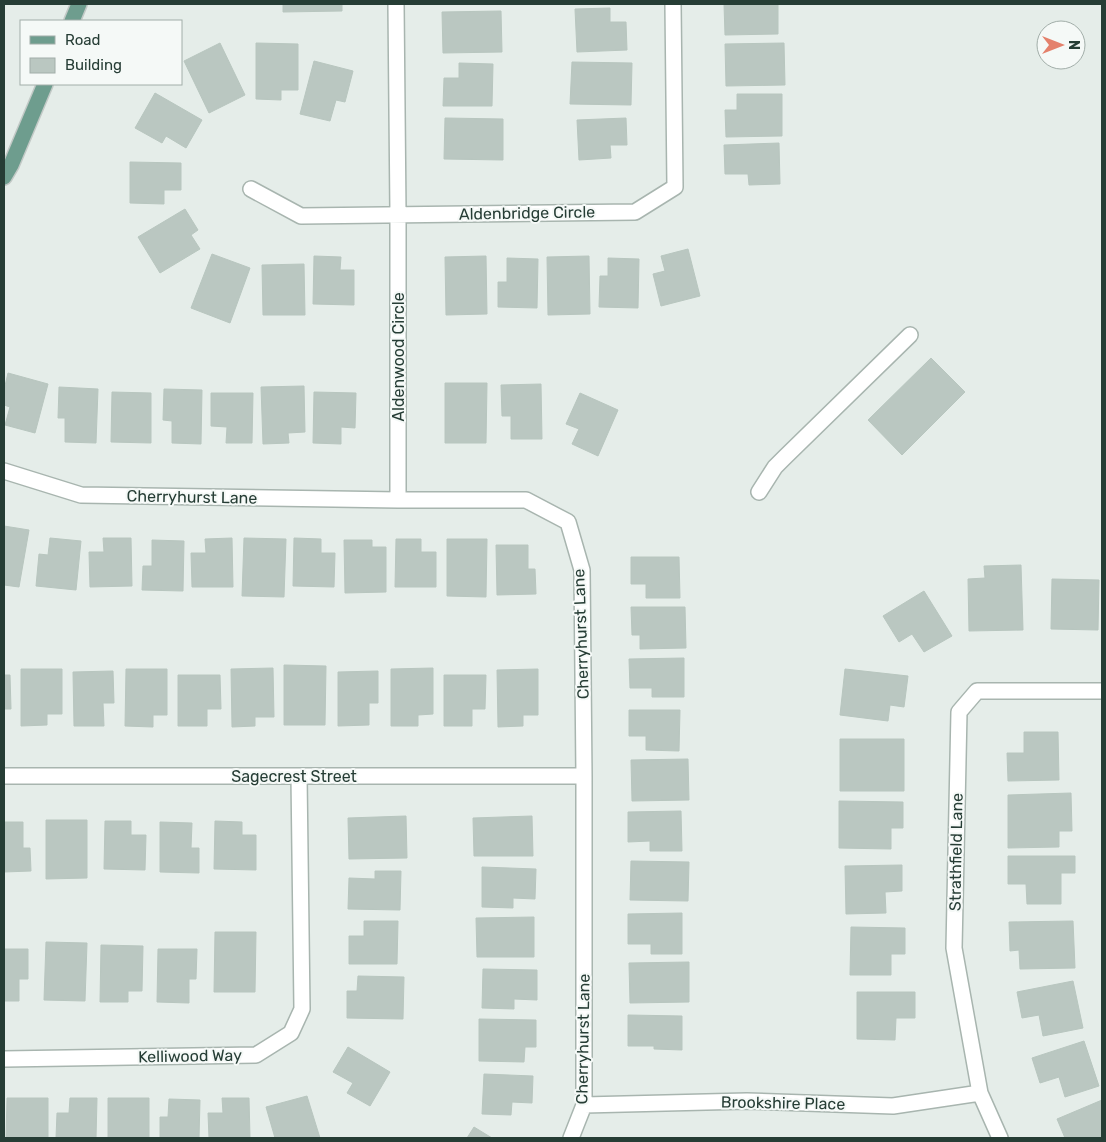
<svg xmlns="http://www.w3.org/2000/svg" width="1106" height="1142" font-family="Rubik,sans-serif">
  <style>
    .building { fill: #bac7c1; stroke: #b8c6bf }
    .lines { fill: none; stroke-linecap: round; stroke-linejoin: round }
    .minor-casing { stroke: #a8b5af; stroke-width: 18 }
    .major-casing { stroke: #c2c9c6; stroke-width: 18 }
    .minor { stroke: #fff; stroke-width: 15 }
    .major { stroke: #6e9d8e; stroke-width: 15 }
    .labels { text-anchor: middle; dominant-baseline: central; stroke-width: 4; stroke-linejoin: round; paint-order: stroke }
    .street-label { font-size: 16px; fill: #263d35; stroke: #f5f9f7 }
  </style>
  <rect width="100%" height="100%" fill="#e5ede9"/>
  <path class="building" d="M 283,4 L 342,4 L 342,11 L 283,12 Z
    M 724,4 L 778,4 L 778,34 L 725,35 Z
    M 610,8 L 610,22 L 626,22 L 627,50 L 577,52 L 575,9 Z
    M 501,11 L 502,52 L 443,53 L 442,12 Z
    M 220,43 L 245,95 L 209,113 L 184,61 Z
    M 256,43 L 298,44 L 298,90 L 281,90 L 281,100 L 256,99 Z
    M 784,43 L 785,85 L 726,86 L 725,44 Z
    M 314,61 L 353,71 L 345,102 L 336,100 L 330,121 L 300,114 Z
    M 572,62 L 632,63 L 631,105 L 570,104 Z
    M 459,63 L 493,64 L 492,106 L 443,106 L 444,78 L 459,78 Z
    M 155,93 L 202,120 L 186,148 L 166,136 L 162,143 L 135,128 Z
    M 737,94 L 782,94 L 782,136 L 726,137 L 725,110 L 737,110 Z
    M 445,118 L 503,119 L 503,160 L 444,159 Z
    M 626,118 L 627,145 L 610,145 L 611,158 L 579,160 L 577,120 Z
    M 779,143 L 780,184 L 749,185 L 748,174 L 725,174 L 724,145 Z
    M 130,162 L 181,163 L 181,190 L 164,190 L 164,204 L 130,203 Z
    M 185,209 L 198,230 L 191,235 L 200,249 L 160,273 L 138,237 Z
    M 688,249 L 700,296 L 661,306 L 653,274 L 665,271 L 661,256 Z
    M 212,254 L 250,268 L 230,323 L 191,308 Z
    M 314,256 L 341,257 L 340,270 L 354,270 L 354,305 L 313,304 Z
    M 486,256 L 487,314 L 446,315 L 445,257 Z
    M 589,256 L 590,314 L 548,315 L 547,257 Z
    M 507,258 L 538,259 L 537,308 L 498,307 L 498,282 L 507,282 Z
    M 608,258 L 639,259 L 638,308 L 599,307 L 600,276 L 608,276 Z
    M 304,264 L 305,315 L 263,315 L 262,265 Z
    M 931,358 L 965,392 L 902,455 L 868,420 Z
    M 8,373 L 48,384 L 35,433 L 5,425 L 10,407 L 4,405 L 4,390 Z
    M 445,383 L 487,383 L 486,443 L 445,443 Z
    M 541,384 L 542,439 L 511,439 L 511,416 L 502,416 L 501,385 Z
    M 304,386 L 305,432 L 288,433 L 289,443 L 263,444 L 261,387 Z
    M 59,387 L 98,389 L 96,443 L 65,442 L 65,418 L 58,418 Z
    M 164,389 L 202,390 L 201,444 L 172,443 L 172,421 L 163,420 Z
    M 112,392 L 151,393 L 151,443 L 111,442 Z
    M 314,392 L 356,393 L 355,428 L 341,427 L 341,444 L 313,443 Z
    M 211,393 L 253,393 L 252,443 L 226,443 L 227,427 L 211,426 Z
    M 580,393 L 618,410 L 598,456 L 572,444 L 579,429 L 566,424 Z
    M 4,526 L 29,530 L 19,587 L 4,585 Z
    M 50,538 L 81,541 L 76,590 L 36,586 L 39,554 L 48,555 Z
    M 103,538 L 131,538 L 132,586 L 90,587 L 89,552 L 104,552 Z
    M 232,538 L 233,587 L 192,587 L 191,553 L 206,553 L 205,539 Z
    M 244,538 L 286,539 L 284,597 L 242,596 Z
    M 294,538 L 321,539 L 321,553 L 335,553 L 334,587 L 293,586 Z
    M 396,539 L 421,539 L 421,552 L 436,552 L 436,587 L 395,587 Z
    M 447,539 L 487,539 L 486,597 L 447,596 Z
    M 152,540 L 184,541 L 183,591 L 142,590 L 143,566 L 152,566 Z
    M 344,540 L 372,540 L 372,547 L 386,547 L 386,592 L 345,593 Z
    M 496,545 L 528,545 L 528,569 L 535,569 L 536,594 L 497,595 Z
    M 631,557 L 679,557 L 680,598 L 646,598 L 646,584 L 631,584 Z
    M 1021,565 L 1023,630 L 969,631 L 968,579 L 985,578 L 984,566 Z
    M 1052,579 L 1099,580 L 1098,630 L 1051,629 Z
    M 924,591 L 952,636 L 924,652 L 912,634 L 899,642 L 883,616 Z
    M 631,607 L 685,607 L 686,648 L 640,649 L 640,635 L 632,635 Z
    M 684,658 L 684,697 L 652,697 L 652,688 L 630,688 L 629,659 Z
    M 284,665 L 326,666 L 325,725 L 284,725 Z
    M 273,668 L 274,717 L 255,717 L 255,726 L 232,727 L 231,669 Z
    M 433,668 L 433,714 L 418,715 L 418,726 L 391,726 L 391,669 Z
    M 21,669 L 62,669 L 62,714 L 47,714 L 47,725 L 21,726 Z
    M 126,669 L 167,669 L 167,715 L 153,715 L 153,727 L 125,726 Z
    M 538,669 L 538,715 L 523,715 L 523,726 L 498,727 L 497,670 Z
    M 845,669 L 908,676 L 904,707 L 890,705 L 888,721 L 840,715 Z
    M 113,671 L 114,703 L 103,703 L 104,726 L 74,726 L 73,672 Z
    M 378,671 L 378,703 L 369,703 L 369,725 L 338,726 L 338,672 Z
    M 4,675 L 10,675 L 11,709 L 4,709 Z
    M 178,675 L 220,675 L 221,709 L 207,709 L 207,726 L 178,726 Z
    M 444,675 L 486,675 L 485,709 L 472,709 L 472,726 L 444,726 Z
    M 629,710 L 680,710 L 679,751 L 646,750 L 646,736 L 629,736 Z
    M 1024,732 L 1058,732 L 1059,780 L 1008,781 L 1007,753 L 1024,753 Z
    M 840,739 L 904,739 L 904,791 L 840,791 Z
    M 688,759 L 689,800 L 632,801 L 631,760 Z
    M 1071,793 L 1072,831 L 1059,831 L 1059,847 L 1008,848 L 1008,795 Z
    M 839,801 L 903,802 L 903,828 L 891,828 L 891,849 L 839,848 Z
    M 681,811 L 682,851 L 650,851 L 650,841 L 628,842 L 628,812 Z
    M 406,816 L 407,858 L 349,859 L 348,818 Z
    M 532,816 L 533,856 L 474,856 L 473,818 Z
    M 46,820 L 87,820 L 87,878 L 46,879 Z
    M 105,821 L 131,821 L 131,835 L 146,835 L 145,870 L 104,869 Z
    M 215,821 L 242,822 L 242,835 L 256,835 L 256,870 L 214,869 Z
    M 4,822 L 23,822 L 23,848 L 30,848 L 31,871 L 4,872 Z
    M 160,822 L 192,823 L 191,848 L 199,848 L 199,873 L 160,872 Z
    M 1008,856 L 1075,856 L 1075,873 L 1061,873 L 1061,904 L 1027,904 L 1026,884 L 1008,884 Z
    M 631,861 L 689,862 L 688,901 L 630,900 Z
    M 902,865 L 902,891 L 885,892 L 886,913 L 846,914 L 845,866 Z
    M 482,867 L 536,869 L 535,899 L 513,898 L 513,908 L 482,907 Z
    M 375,871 L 401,871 L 400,910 L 348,909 L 349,878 L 375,879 Z
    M 682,913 L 682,954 L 651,954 L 651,944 L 628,944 L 628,914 Z
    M 534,917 L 534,957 L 477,957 L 476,918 Z
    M 364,921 L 398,921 L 397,964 L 349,964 L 349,936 L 364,936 Z
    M 1073,921 L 1075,968 L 1020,969 L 1019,950 L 1010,951 L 1009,922 Z
    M 851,927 L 905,928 L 905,954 L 891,954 L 891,975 L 850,975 Z
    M 215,932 L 256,932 L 255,992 L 214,992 Z
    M 46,942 L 87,943 L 85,1001 L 44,1000 Z
    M 101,945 L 143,946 L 142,991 L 128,991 L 128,1002 L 100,1002 Z
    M 4,949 L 28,949 L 28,979 L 19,979 L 19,1001 L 4,1001 Z
    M 158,949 L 197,949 L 196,979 L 189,979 L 189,1003 L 157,1002 Z
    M 689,962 L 689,1002 L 630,1003 L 629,963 Z
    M 483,969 L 537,970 L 537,1000 L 514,999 L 514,1009 L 482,1008 Z
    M 358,976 L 404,977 L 403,1019 L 347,1018 L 347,991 L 357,991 Z
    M 1073,981 L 1083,1028 L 1043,1036 L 1039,1015 L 1022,1018 L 1017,992 Z
    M 857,992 L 915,992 L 915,1018 L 896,1018 L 895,1040 L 857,1039 Z
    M 628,1015 L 682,1016 L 682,1050 L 654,1049 L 654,1046 L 628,1046 Z
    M 479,1019 L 536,1020 L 536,1047 L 525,1047 L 524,1062 L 479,1061 Z
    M 1084,1041 L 1099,1086 L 1065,1097 L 1059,1077 L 1040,1083 L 1032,1058 Z
    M 348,1047 L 390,1072 L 370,1106 L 347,1093 L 353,1083 L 333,1072 Z
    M 484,1074 L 533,1076 L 532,1103 L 512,1102 L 511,1115 L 482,1114 Z
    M 307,1096 L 320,1138 L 275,1138 L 266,1107 Z
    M 7,1098 L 48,1098 L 48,1138 L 6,1138 Z
    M 70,1098 L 97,1098 L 96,1138 L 56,1138 L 57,1113 L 69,1113 Z
    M 108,1098 L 149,1098 L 149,1138 L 108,1138 Z
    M 222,1098 L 249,1098 L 250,1138 L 209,1138 L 208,1113 L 223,1113 Z
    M 169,1099 L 200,1100 L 199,1138 L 160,1138 L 160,1117 L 168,1117 Z
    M 1102,1100 L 1102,1138 L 1065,1138 L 1057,1119 Z
    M 474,1127 L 492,1138 L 467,1138 Z"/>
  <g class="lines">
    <defs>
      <path id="minor" d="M 396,4 L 398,214 L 398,500
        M 251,189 L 301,216 L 635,212 L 675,187 L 673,4
        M 4,471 L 81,495 L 398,500 L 526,500 L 568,522 L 582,570 L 584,776 L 584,1105 L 571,1138
        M 759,492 L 775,467 L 785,457 L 910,335
        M 4,776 L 584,776
        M 4,1059 L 256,1055 L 291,1033 L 302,1009 L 299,776
        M 584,1105 L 747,1101 L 893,1106 L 980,1093
        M 1000,1138 L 980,1093 L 954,948 L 959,712 L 977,691 L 1102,691"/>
      <path id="major" d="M 72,21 L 79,4
        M 4,177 L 11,165 L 45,84"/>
    </defs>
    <use href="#minor" class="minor-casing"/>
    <use href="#major" class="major-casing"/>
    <use href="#minor" class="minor"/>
    <use href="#major" class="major"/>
  </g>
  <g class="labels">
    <g class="street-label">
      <text transform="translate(527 213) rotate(-1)">Aldenbridge Circle</text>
      <text transform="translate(398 357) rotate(-90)">Aldenwood Circle</text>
      <text transform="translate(192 497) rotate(1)">Cherryhurst Lane</text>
      <text transform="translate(581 634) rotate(-92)">Cherryhurst Lane</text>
      <text x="294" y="776">Sagecrest Street</text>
      <text transform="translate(956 852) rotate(-89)">Strathfield Lane</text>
      <text transform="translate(583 1039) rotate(-89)">Cherryhurst Lane</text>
      <text transform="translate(190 1056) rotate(-1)">Kelliwood Way</text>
      <text transform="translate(783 1103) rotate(1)">Brookshire Place</text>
    </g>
  </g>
  <rect width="1106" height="1142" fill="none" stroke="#263d35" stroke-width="10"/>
  <rect x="20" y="20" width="162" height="65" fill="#f5f9f7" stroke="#a2aea9"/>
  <rect x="30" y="36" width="25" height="8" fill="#6e9d8e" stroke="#a2aea9"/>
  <text x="65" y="45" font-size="15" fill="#263d35">Road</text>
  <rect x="30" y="58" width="25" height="15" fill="#bac7c1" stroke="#a2aea9"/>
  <text x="65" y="70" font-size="15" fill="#263d35">Building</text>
  <g transform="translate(1061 45) rotate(90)"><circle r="24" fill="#f5f9f7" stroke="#a2aea9"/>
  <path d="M0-4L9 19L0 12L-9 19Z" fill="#e4816c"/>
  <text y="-8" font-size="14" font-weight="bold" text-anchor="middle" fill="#263d35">N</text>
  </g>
</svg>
